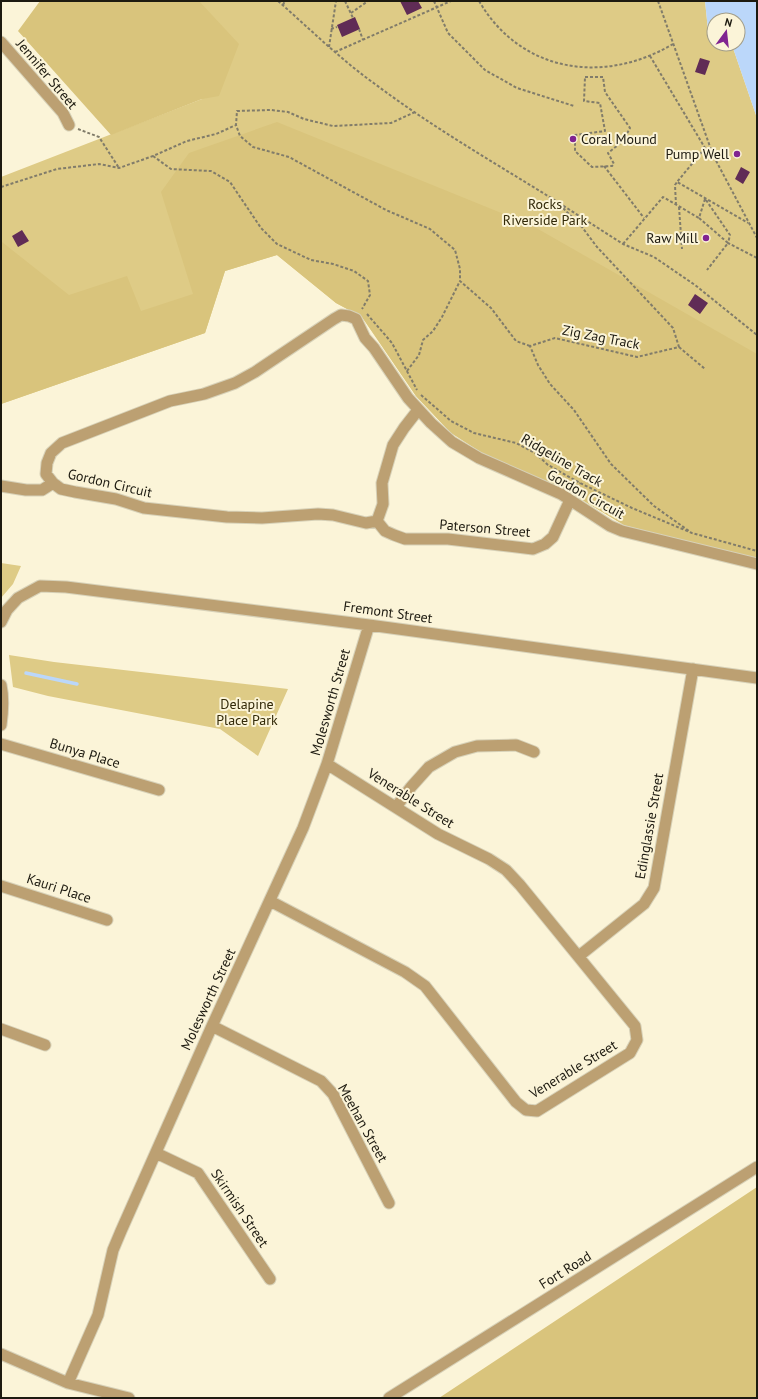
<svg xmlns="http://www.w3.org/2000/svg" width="758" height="1399" font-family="'PT Sans',sans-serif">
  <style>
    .green { fill: #decb86 }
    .forest { fill: #d9c47c }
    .water { fill: #bbd7fa }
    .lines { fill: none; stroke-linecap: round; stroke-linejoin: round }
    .stream { stroke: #bbd7fa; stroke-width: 3.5 }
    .building { fill: #602c56 }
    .minor-casing { stroke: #d7d1b8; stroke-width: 13 }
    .path { stroke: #817c6a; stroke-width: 2; stroke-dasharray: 3 2; stroke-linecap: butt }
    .minor { stroke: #bca072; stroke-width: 11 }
    .poi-dot { fill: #802491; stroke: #fbf4d8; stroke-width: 1.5 }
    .labels { text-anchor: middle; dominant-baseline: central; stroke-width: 4; stroke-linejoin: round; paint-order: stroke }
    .street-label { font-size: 14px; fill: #1d1a10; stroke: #fbf4d8 }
    .poi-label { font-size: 14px; fill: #1d1a10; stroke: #fbf4d8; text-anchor: end }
    .park-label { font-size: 14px; fill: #322908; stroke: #fbf4d8 }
  </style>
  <rect width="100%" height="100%" fill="#fbf4d8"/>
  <path class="green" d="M 110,1 L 705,1 L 708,30 L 714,35 L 714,44 L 727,44 L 733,48 L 757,118 L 757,560 L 624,525 L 574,495 L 451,433 L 416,396 L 362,317 L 336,303 L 277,255 L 225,271 L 205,333 L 1,404 L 1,177 L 202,99 Z
    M 1,563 L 21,566 L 13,584 L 1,598 Z
    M 9,655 L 54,662 L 288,689 L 258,756 L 220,729 L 48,696 L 13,687 Z"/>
  <path class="forest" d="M 40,1 L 199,1 L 239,44 L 219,96 L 202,99 L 111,135 L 18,31 Z
    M 277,122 L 531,225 L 757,354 L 757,560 L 624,525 L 574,495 L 482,453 L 451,433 L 416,396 L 362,317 L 336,303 L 277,255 L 225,271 L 205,333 L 1,404 L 1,242 L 2,242 L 69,295 L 127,276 L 141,311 L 193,294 L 161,192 L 189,153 Z
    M 757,1187 L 757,1398 L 439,1398 Z"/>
  <path class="water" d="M 705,1 L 757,1 L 757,118 L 733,48 L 727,44 L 738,44 L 738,20 L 714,20 L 714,35 L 708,30 Z"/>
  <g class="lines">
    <path class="stream" d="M 26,673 L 77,684"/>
  </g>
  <path class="building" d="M 400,1 L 418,1 L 422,8 L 407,15 Z
    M 355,17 L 360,29 L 342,37 L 337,25 Z
    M 700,58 L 710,61 L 705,75 L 695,72 Z
    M 741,167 L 750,172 L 743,184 L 735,179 Z
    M 22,230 L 29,241 L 18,247 L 12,236 Z
    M 695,294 L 708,303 L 700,314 L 688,305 Z"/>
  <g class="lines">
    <defs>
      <path id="minor" d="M 1,42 L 63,113 L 69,125
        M 418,410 L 404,428 L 393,445 L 382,483 L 383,504 L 377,521 L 366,523 L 333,515 L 318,514 L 262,518 L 227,517 L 144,508 L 116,499 L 75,492 L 61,489 L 53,483 L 46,474 L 47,463 L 51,453 L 62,443 L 170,401 L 204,394 L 235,383 L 255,372 L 334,319 L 341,315 L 349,316 L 356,319 L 365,338 L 374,348 L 408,398 L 431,423 L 452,442 L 479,458 L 561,494 L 610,526 L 622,531 L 757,564
        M 1,486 L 26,490 L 42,490 L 53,483
        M 377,521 L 385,531 L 394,535 L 405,539 L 448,539 L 533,549 L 545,544 L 553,537 L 570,500
        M 1,622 L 7,610 L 18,598 L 40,586 L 66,587 L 369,625 L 757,678
        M 1,685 C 4,699 3,711 1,725
        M 1,744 L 159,790
        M 396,807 L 411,787 L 429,767 L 455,752 L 477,746 L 516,745 L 534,752
        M 1,886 L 107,920
        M 270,901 L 405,972 L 425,986 L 516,1102 L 526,1110 L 537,1111 L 630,1053 L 637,1040 L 635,1026 L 520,885 L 506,870 L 489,859 L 438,834 L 327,764
        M 579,956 L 644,904 L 654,888 L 693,669
        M 212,1026 L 321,1081 L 333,1094 L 389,1203
        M 1,1029 L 45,1045
        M 156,1153 L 198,1173 L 270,1279
        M 1,1354 L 68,1383 L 129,1398
        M 68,1383 L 98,1315 L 113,1250 L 121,1231 L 212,1026 L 303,828 L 327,764 L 369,625
        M 389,1398 L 757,1167"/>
    </defs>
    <use href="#minor" class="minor-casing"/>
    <path class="path" d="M 278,1 C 310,29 340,59 375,84 C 432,127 495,163 556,201
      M 345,1 L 353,18
      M 434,1 L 448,33 L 485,70 L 517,88 L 574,106
      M 479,1 C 521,73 604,85 673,44
      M 658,1 L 713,155 L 757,238
      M 283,5 L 285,1
      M 351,13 L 368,1
      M 331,29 L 337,27
      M 359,29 L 363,40
      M 329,47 L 336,1
      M 335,52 L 451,1
      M 650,56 L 705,148 L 711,150
      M 585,77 L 603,77 L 605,92 L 630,128 L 623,141 L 608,153 L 614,164 L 612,166 L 592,167 L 575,151 L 575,135 L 605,131 L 600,103 L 584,101 Z
      M 415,112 L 391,123 L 333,126 L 304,119 L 288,112 L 271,110 L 237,111 L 236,125 L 240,136 L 253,147 L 289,157 L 386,210 L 430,229 L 455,250 L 460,269 L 460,281 L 491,308 L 516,341 L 530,346
      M 78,129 L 99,137 L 119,168
      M 705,148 L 677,182 L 748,223
      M 153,156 L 171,169 L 211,171 L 230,182 L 261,228 L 277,244 L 311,260 L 333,264 L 354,271 L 368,281 L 370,295 L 362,309
      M 604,166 L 644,218
      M 1,187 L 57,169 L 99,164 L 119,168 L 153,156 L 187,141 L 216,134 L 236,125
      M 705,199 L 699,218 L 728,243 L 707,270
      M 706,200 L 730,235 L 728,243 L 757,258
      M 556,201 L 582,227 L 597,247 L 673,328 L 679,347 L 637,357 L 555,338 L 530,346 L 538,365 L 550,384 L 574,410 L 611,464 L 654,506 L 689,531
      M 559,203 L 623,244 L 654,257 L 695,285 L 757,335
      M 676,205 L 675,185 L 677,182
      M 679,207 L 682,249
      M 623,244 L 663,197 L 699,218
      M 367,314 L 392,343 L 417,390
      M 679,347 L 705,369
      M 407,371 L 419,355 L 423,340 L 433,331 L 442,317 L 460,281
      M 421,395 L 451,421 L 474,433 L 516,443 L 535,453 L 548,465 L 580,483 L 632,508 L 692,533 L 757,551
      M 571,489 L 580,483"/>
    <use href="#minor" class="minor"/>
  </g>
  <g class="poi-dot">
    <circle cx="573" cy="139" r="4"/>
    <circle cx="737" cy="154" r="4"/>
    <circle cx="706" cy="238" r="4"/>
  </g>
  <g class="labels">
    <g class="street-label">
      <text transform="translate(47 74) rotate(50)">Jennifer Street</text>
      <text transform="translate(601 337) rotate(11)">Zig Zag Track</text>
      <text transform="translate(562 460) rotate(30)">Ridgeline Track</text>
      <text transform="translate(110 483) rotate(13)">Gordon Circuit</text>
      <text transform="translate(586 494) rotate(29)">Gordon Circuit</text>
      <text transform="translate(485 528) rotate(5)">Paterson Street</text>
      <text transform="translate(388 612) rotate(8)">Fremont Street</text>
      <text transform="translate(330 702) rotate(-74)">Molesworth Street</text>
      <text transform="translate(85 753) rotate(17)">Bunya Place</text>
      <text transform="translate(411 798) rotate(32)">Venerable Street</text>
      <text transform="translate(649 826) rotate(-80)">Edinglassie Street</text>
      <text transform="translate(59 888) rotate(18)">Kauri Place</text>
      <text transform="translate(208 999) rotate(-65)">Molesworth Street</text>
      <text transform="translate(573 1069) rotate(-31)">Venerable Street</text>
      <text transform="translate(363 1123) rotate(61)">Meehan Street</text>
      <text transform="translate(240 1208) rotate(56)">Skirmish Street</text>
      <text transform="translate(565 1270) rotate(-32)">Fort Road</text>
    </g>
    <g class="poi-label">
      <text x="581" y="139" text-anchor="start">Coral Mound</text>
      <text x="729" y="154">Pump Well</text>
      <text x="698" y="238">Raw Mill</text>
    </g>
    <g class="park-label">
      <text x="545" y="204">Rocks<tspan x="545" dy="16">Riverside Park</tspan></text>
      <text x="247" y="704">Delapine<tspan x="247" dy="16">Place Park</tspan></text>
    </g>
  </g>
  <rect width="758" height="1399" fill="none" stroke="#1d1a10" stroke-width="4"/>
  <g transform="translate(726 32) rotate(15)"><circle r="19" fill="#fbf4d8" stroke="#a29d88"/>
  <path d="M0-3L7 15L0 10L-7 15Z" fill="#802491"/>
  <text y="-6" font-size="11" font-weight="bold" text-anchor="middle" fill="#1d1a10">N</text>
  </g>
</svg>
